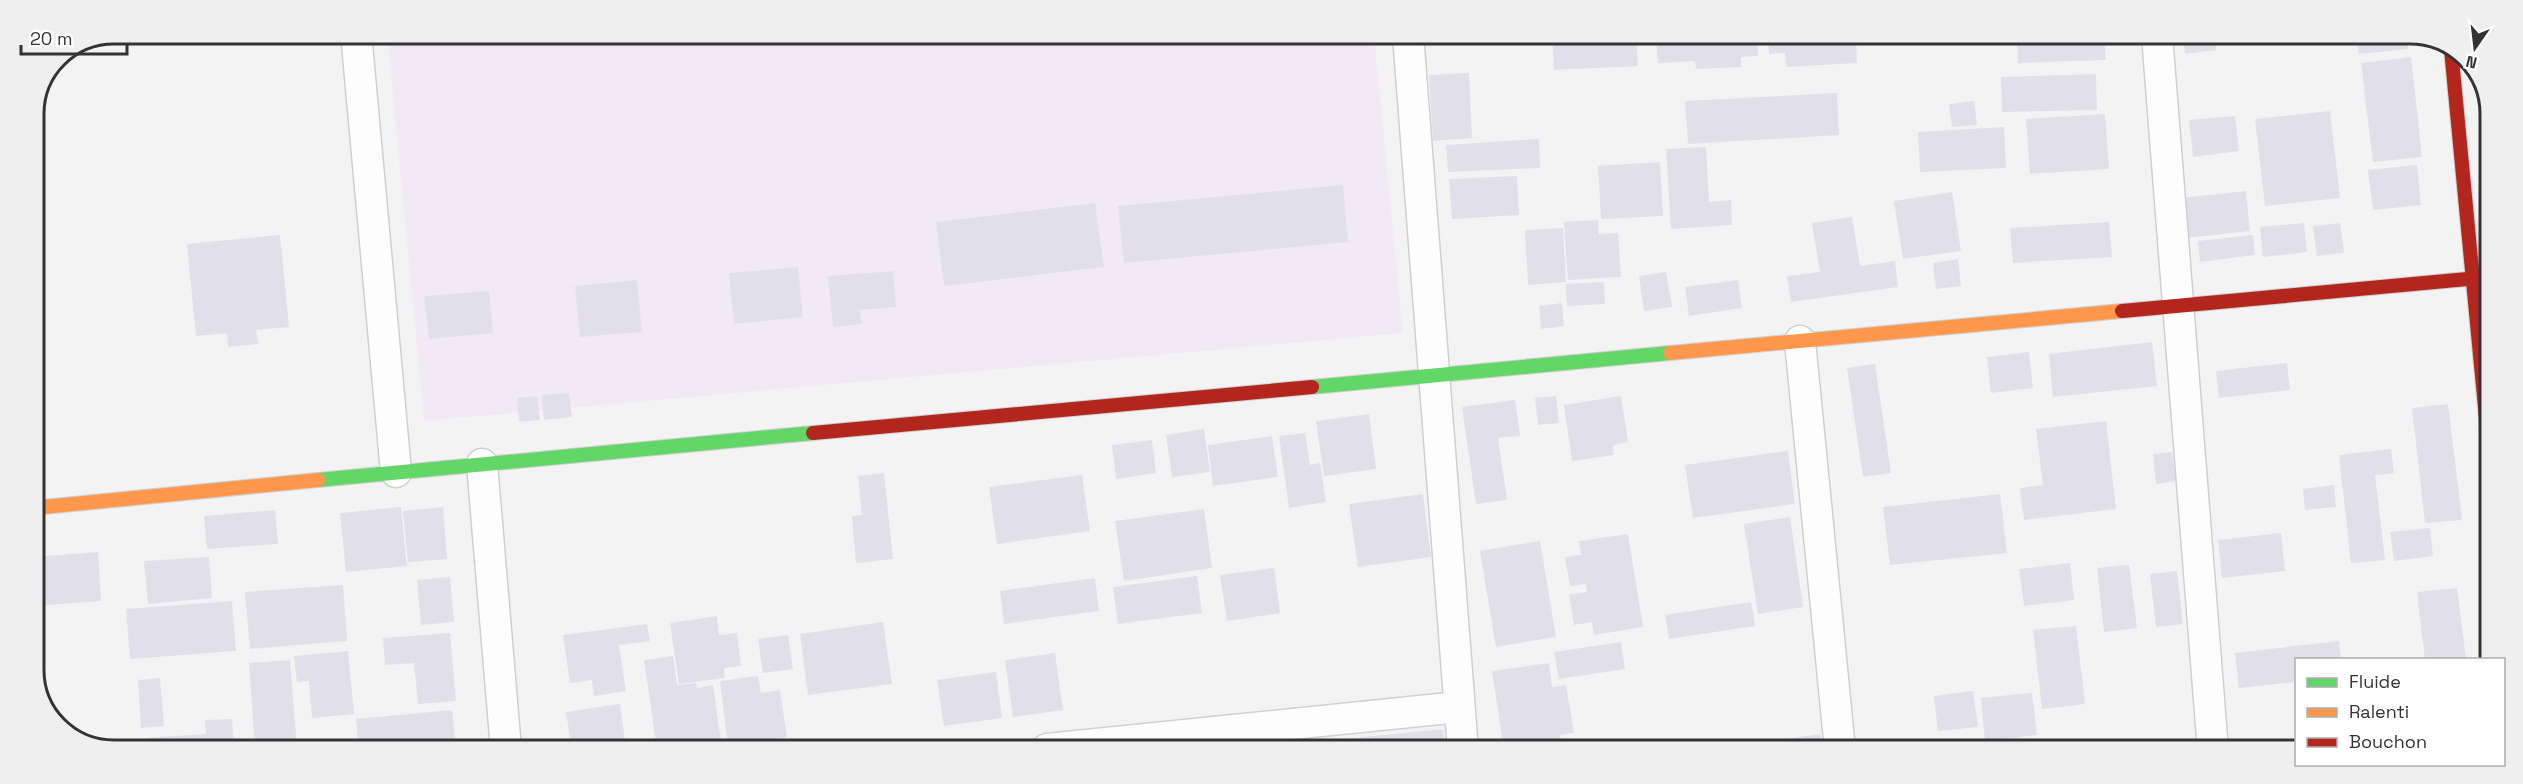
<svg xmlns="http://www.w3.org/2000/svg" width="2523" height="784" font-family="'Space Grotesk',sans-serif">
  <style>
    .education { fill: #f1eaf6 }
    .building { fill: #e1e0ea }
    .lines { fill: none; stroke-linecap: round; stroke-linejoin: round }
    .street-casing { stroke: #d0d0d0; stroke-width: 33 }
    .fast-casing { stroke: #d0d0d0; stroke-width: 16 }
    .slow-casing { stroke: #d0d0d0; stroke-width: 16 }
    .jam-casing { stroke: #d0d0d0; stroke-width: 16 }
    .street { stroke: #fdfdfd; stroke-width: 30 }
    .fast { stroke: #63d668; stroke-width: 14 }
    .slow { stroke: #ff974d; stroke-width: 14 }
    .jam { stroke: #b3261e; stroke-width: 14 }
    .rim { fill: none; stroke: #333334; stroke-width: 3 }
  </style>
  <rect width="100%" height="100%" fill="#f3f3f3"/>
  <path class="education" d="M 387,33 L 1374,35 L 1403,333 L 424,421 Z"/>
  <path class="building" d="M 1552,35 L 1636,35 L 1638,66 L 1554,70 Z
    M 1656,35 L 1757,35 L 1758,56 L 1741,57 L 1741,67 L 1696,69 L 1695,61 L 1658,63 Z
    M 1768,35 L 1856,35 L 1857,63 L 1786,67 L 1785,53 L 1769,54 Z
    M 1881,35 L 1945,35 L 1945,39 L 1882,43 Z
    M 2017,35 L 2104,35 L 2106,60 L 2018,63 Z
    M 2183,36 L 2215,36 L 2216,50 L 2185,54 Z
    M 2357,36 L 2406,36 L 2408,49 L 2359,54 Z
    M 2411,57 L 2422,157 L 2373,162 L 2361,63 Z
    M 1469,73 L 1472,138 L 1433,141 L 1429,75 Z
    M 2096,74 L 2097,110 L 2002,112 L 2001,77 Z
    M 1837,93 L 1839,135 L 1688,144 L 1685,101 Z
    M 1974,101 L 1977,125 L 1952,127 L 1949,104 Z
    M 2330,111 L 2340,198 L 2265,206 L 2255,119 Z
    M 2105,114 L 2109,169 L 2030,174 L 2026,119 Z
    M 2235,116 L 2239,151 L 2193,157 L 2189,120 Z
    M 2004,127 L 2006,168 L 1920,172 L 1918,132 Z
    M 1539,139 L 1540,168 L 1448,172 L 1446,145 Z
    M 1706,147 L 1709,202 L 1731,200 L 1732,225 L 1671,229 L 1666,149 Z
    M 1660,162 L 1663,216 L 1601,219 L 1598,166 Z
    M 2417,165 L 2421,205 L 2373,210 L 2368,170 Z
    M 1517,176 L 1519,215 L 1452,219 L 1449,179 Z
    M 1343,185 L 1348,242 L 1124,263 L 1118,206 Z
    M 2246,191 L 2250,231 L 2186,238 L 2181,198 Z
    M 1952,192 L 1961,251 L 1903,259 L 1894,201 Z
    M 1095,203 L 1104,267 L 944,286 L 936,222 Z
    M 1852,217 L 1860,266 L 1895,261 L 1898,287 L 1791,302 L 1787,276 L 1820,272 L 1812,223 Z
    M 1598,220 L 1599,234 L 1618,233 L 1621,277 L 1568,280 L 1564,222 Z
    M 2109,222 L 2112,257 L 2013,263 L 2010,228 Z
    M 2304,223 L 2307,252 L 2263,257 L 2260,227 Z
    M 2340,223 L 2344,253 L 2317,256 L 2313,226 Z
    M 1563,228 L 1566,282 L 1528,285 L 1525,230 Z
    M 280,235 L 289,327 L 256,330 L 258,344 L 228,347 L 227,333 L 196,336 L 187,244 Z
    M 2253,235 L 2255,255 L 2200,262 L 2198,241 Z
    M 1958,259 L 1961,286 L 1936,289 L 1933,263 Z
    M 798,267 L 803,317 L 734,324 L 729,273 Z
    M 893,271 L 896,307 L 860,310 L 862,324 L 833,327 L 828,276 Z
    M 1666,272 L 1672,307 L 1644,311 L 1639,276 Z
    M 637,280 L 642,332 L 580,337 L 575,286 Z
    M 1738,280 L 1742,308 L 1689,316 L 1685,287 Z
    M 1604,282 L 1605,304 L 1567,306 L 1566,284 Z
    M 489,291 L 493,333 L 429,339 L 424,296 Z
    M 1562,303 L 1564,326 L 1541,329 L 1539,306 Z
    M 2152,342 L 2157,386 L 2053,397 L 2049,354 Z
    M 2029,352 L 2033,388 L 1991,393 L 1987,357 Z
    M 2287,363 L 2290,390 L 2219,398 L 2216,371 Z
    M 1875,364 L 1891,473 L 1863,477 L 1847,368 Z
    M 569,393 L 572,417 L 544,420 L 542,395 Z
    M 537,396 L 540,420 L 519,422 L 517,398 Z
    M 1556,396 L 1559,423 L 1538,425 L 1535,398 Z
    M 1621,396 L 1628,442 L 1613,445 L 1614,455 L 1572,461 L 1564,405 Z
    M 1515,400 L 1520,436 L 1498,438 L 1507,500 L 1476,504 L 1462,407 Z
    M 2448,404 L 2462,520 L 2425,523 L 2412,408 Z
    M 1369,414 L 1376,469 L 1324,476 L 1316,421 Z
    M 2106,421 L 2116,509 L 2024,520 L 2020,488 L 2043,485 L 2036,429 Z
    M 1204,429 L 1210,472 L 1172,477 L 1166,435 Z
    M 1305,433 L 1310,465 L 1320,463 L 1326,502 L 1289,508 L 1279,436 Z
    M 1272,436 L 1278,477 L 1213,486 L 1208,445 Z
    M 1152,440 L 1156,473 L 1116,479 L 1112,445 Z
    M 2391,449 L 2394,473 L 2375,475 L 2385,560 L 2351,563 L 2339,455 Z
    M 1788,451 L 1795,504 L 1693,518 L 1685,465 Z
    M 2172,452 L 2176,481 L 2156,484 L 2153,454 Z
    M 884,473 L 893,559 L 856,563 L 852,516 L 862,515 L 858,476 Z
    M 1082,475 L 1090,531 L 997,544 L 989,487 Z
    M 2334,485 L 2336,507 L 2305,510 L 2303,489 Z
    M 1423,494 L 1431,557 L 1358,567 L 1349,504 Z
    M 2000,494 L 2007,553 L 1890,565 L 1883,507 Z
    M 401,507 L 407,566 L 346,572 L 340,513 Z
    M 443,507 L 447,559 L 408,562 L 403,511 Z
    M 1204,509 L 1212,568 L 1124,581 L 1115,521 Z
    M 275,510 L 278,544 L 207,549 L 204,516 Z
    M 1790,517 L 1803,607 L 1758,614 L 1744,524 Z
    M 2430,528 L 2433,556 L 2394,561 L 2390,532 Z
    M 2281,533 L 2285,571 L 2222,578 L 2218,540 Z
    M 1628,534 L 1643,627 L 1594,635 L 1592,622 L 1574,625 L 1569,594 L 1587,592 L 1586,584 L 1570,586 L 1565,557 L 1581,555 L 1579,541 Z
    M 1540,541 L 1556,637 L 1496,647 L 1480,551 Z
    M 98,552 L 101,601 L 34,606 L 33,557 Z
    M 209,557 L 212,598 L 148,604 L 144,561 Z
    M 2070,563 L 2074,600 L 2024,606 L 2019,569 Z
    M 2129,565 L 2137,628 L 2104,632 L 2097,568 Z
    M 1274,568 L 1280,613 L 1227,621 L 1220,575 Z
    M 2177,571 L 2183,624 L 2156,627 L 2150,574 Z
    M 1197,576 L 1202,613 L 1118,624 L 1113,587 Z
    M 450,577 L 454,622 L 421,625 L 417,580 Z
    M 1095,578 L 1099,611 L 1004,624 L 1000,591 Z
    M 343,585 L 347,641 L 250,649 L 245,592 Z
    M 2457,588 L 2466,659 L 2425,660 L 2417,592 Z
    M 232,601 L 236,651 L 130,659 L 126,609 Z
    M 1751,602 L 1755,626 L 1669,639 L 1665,615 Z
    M 717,616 L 719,635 L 737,633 L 741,666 L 724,668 L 725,678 L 679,684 L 670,623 Z
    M 883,622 L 892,684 L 808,695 L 800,634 Z
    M 647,624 L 650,641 L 619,645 L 626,691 L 594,696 L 592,680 L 570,683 L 563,635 Z
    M 2076,626 L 2085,704 L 2042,709 L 2033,630 Z
    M 450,633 L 456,701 L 418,704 L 414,663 L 385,665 L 383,638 Z
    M 788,635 L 793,669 L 763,673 L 758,639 Z
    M 2339,641 L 2341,660 L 2296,660 L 2296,682 L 2239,688 L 2235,653 Z
    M 1621,642 L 1625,669 L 1559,679 L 1554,652 Z
    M 348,651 L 354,714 L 312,718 L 309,681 L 297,682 L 294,656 Z
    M 1055,653 L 1063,710 L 1013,717 L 1005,660 Z
    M 673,656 L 677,685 L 696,683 L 697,688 L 713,685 L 722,749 L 657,749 L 644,660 Z
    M 290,660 L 297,748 L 255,748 L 249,663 Z
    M 1549,663 L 1552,687 L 1566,685 L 1574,733 L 1560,735 L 1562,750 L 1504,750 L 1492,671 Z
    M 996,672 L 1002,718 L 944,726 L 937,680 Z
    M 758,676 L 761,693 L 780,690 L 787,737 L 728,745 L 720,681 Z
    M 160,678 L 164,726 L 141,728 L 138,680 Z
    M 1973,691 L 1978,727 L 1938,731 L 1934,696 Z
    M 2032,693 L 2037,735 L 1985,741 L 1981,698 Z
    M 620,704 L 626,749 L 572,749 L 566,712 Z
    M 452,710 L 456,749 L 359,748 L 356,719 Z
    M 232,719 L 234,748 L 148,748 L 147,738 L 206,734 L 205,720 Z
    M 1443,729 L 1445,750 L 1345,750 L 1344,739 Z
    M 1820,734 L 1823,750 L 1775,750 L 1773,741 Z
    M 2196,742 L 2197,751 L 2134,751 L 2134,749 Z"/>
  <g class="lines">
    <defs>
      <path id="street" d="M 356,33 L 396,472
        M 1408,35 L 1463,750
        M 2157,35 L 2213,751
        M 1800,341 L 1840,750
        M 482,464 L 506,749
        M 1047,749 L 1459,707"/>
      <path id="fast" d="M 1312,387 L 1670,353
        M 318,480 L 813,433"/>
      <path id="slow" d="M 1670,353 L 2122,311
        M 33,508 L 318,480"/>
      <path id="jam" d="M 2451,49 L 2488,439
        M 2122,311 L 2489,277
        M 813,433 L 1312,387"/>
    </defs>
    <use href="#street" class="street-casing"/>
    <use href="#fast" class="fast-casing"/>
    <use href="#slow" class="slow-casing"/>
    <use href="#jam" class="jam-casing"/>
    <use href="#street" class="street"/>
    <use href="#fast" class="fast"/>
    <use href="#slow" class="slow"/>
    <use href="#jam" class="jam"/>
  </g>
  <path d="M0 0H2523V784H0ZM114 44H2410A70 70 0 0 1 2480 114V670A70 70 0 0 1 2410 740H114A70 70 0 0 1 44 670V114A70 70 0 0 1 114 44Z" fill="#efefef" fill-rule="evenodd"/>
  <path class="rim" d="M114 44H2410A70 70 0 0 1 2480 114V670A70 70 0 0 1 2410 740H114A70 70 0 0 1 44 670V114A70 70 0 0 1 114 44Z"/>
  <rect x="2295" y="658" width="210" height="108" fill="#ffffff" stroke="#adadae" stroke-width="1.5"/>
  <rect x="2307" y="678" width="30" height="9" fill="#63d668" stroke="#adadae" stroke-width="1.5"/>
  <text x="2349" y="688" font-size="18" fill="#333334">Fluide</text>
  <rect x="2307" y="708" width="30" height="9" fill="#ff974d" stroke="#adadae" stroke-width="1.5"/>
  <text x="2349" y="718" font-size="18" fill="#333334">Ralenti</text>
  <rect x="2307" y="738" width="30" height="9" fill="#b3261e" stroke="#adadae" stroke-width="1.5"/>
  <text x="2349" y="748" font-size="18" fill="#333334">Bouchon</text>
  <g transform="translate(2475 48) rotate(194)" stroke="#ffffff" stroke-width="4.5" paint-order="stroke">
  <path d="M0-4.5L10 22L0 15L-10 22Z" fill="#333334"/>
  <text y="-9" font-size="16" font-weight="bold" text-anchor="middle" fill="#333334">N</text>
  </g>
  <path d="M21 45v9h106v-9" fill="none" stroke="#333334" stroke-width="3"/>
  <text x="30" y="45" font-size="18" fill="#333334" stroke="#ffffff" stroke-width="4.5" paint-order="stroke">20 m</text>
</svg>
